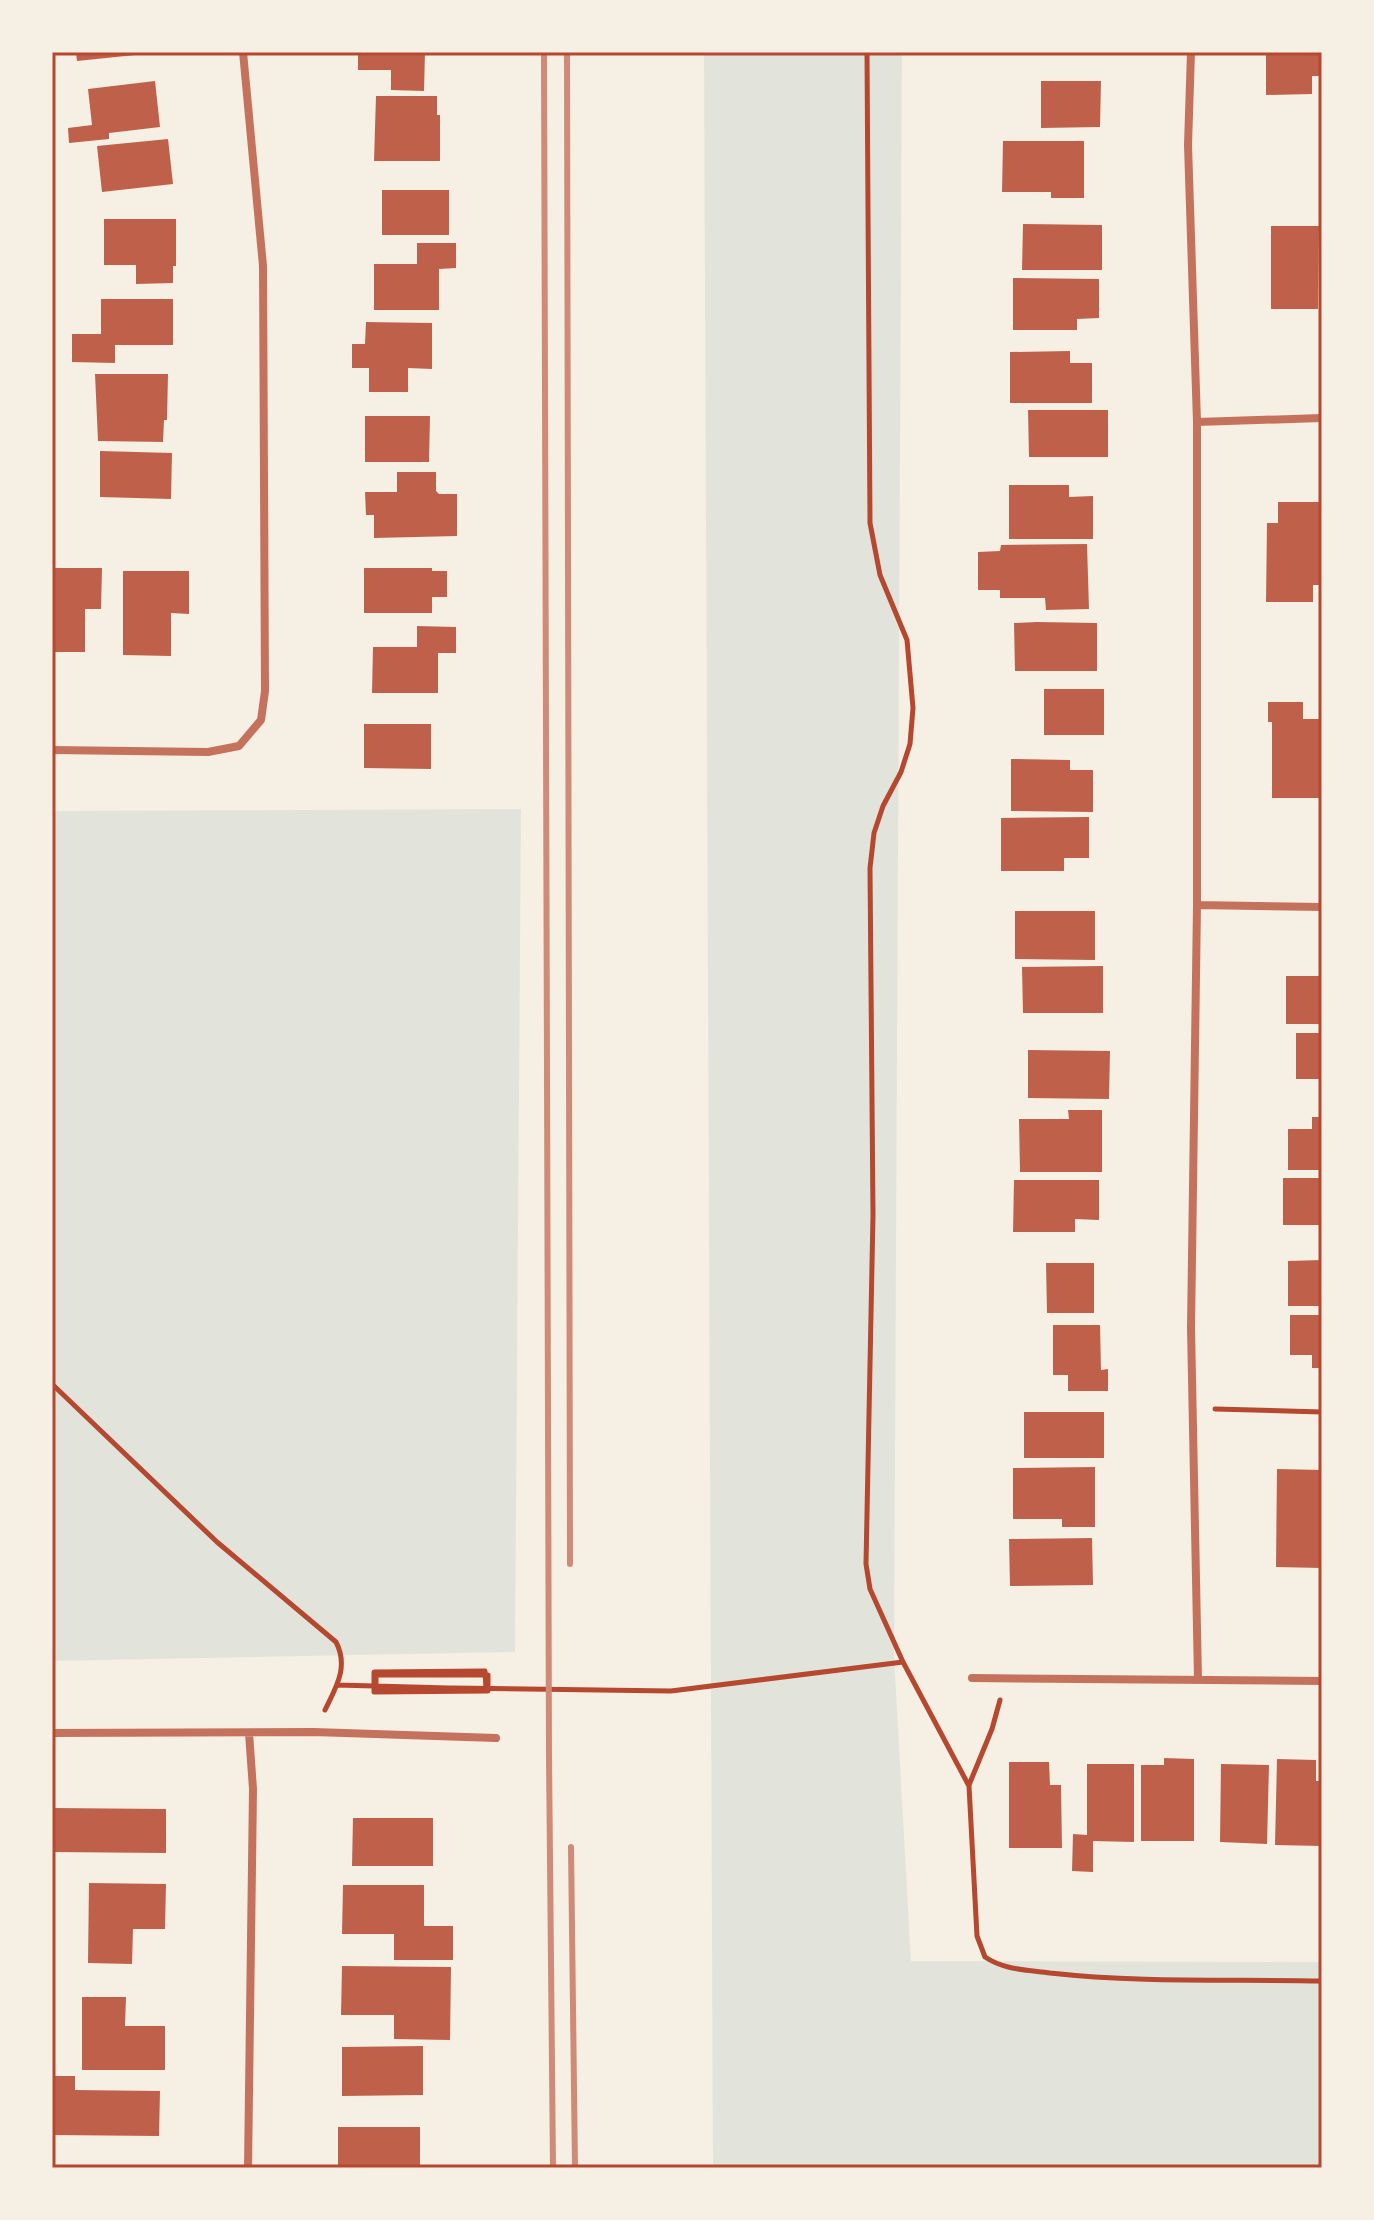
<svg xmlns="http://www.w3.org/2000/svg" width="1374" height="2220" font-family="Cabin,sans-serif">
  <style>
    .green { fill: #e2e4dc }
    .building { fill: #bf614a }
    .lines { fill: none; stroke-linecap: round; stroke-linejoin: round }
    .path { stroke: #b5482f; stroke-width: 5 }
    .minor { stroke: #c5725c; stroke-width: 8 }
    .rail { stroke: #cf8b77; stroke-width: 6 }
    .neatline { fill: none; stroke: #b5482f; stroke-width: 3 }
  </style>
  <rect width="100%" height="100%" fill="#f6efe4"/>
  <path class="green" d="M 704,52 L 902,52 L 894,1657 L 911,1961 L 1322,1962 L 1322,2168 L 713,2168 Z
    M 521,809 L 515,1652 L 52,1661 L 52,811 Z"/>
  <path class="building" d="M 76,52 L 145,52 L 145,54 L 77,61 Z
    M 358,52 L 425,52 L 424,91 L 391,90 L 391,70 L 358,70 Z
    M 1037,52 L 1097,52 L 1097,55 L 1037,55 Z
    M 1266,52 L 1319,52 L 1319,76 L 1312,76 L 1312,94 L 1266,95 Z
    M 155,81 L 160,127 L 109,133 L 109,139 L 69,143 L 68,128 L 92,125 L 88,89 Z
    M 1041,81 L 1101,81 L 1100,127 L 1041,128 Z
    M 376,96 L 437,96 L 437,115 L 440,115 L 440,161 L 374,161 Z
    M 168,139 L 173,184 L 102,192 L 97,146 Z
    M 1003,141 L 1084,141 L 1084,198 L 1051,198 L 1051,192 L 1002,192 Z
    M 382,190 L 449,190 L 449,235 L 382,235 Z
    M 104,219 L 176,219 L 176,266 L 173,266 L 173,283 L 136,284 L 136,265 L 104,265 Z
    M 1023,224 L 1102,225 L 1102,270 L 1022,270 Z
    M 1271,226 L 1319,226 L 1318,309 L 1271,309 Z
    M 417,243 L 456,243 L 456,268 L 439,269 L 439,310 L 374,310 L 374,264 L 417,264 Z
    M 1013,278 L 1099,279 L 1099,318 L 1077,319 L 1077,330 L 1013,330 Z
    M 101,299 L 173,299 L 173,345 L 115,345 L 115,363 L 72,362 L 72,334 L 101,334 Z
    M 366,322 L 432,323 L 432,369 L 408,368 L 408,392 L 369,392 L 369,368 L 352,368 L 352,344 L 365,344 Z
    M 1070,351 L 1070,363 L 1092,363 L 1092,403 L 1010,403 L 1010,352 Z
    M 95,374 L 168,374 L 167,420 L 164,420 L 163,442 L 98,441 Z
    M 1028,410 L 1108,410 L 1108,457 L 1029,457 Z
    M 365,416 L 430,416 L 429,462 L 365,462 Z
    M 100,451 L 172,453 L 171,499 L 100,497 Z
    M 397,472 L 436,472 L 436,491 L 439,494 L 457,494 L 457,536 L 374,538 L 374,515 L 366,515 L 365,492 L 397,492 Z
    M 1009,485 L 1069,485 L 1069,497 L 1093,496 L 1093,539 L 1009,539 Z
    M 1278,502 L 1319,502 L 1319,585 L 1313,585 L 1313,602 L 1266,602 L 1267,523 L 1278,523 Z
    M 1087,544 L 1089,609 L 1046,610 L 1045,598 L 1000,598 L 1000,590 L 978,590 L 978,552 L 1000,551 L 1001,545 Z
    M 52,568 L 102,568 L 101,609 L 85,609 L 85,652 L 52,652 Z
    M 364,568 L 432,568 L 432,571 L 447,571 L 447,597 L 432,597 L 432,613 L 364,613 Z
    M 123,571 L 189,571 L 189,614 L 171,613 L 171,656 L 123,655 Z
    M 1037,622 L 1097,623 L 1097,671 L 1015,671 L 1014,623 Z
    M 417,626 L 456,627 L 456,653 L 438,653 L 438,693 L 372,693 L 373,647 L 417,647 Z
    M 1044,689 L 1104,689 L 1104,735 L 1044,735 Z
    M 1268,702 L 1303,702 L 1303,719 L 1320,719 L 1320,798 L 1272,798 L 1272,722 L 1268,722 Z
    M 364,724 L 431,724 L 431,769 L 364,768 Z
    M 1011,759 L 1070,760 L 1070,770 L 1093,770 L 1093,812 L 1011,811 Z
    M 1089,817 L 1089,858 L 1064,858 L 1064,871 L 1001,871 L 1001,818 Z
    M 1015,911 L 1095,911 L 1095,960 L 1015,959 Z
    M 1103,966 L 1103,1013 L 1023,1013 L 1022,967 Z
    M 1286,976 L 1322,976 L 1322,1024 L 1286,1024 Z
    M 1296,1033 L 1322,1033 L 1322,1079 L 1296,1079 Z
    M 1028,1050 L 1110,1051 L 1109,1099 L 1028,1098 Z
    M 1068,1110 L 1102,1110 L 1102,1172 L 1020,1172 L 1019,1119 L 1069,1119 Z
    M 1312,1117 L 1322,1117 L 1322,1170 L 1288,1170 L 1288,1129 L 1312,1129 Z
    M 1283,1178 L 1322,1178 L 1322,1225 L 1283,1225 Z
    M 1014,1180 L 1099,1180 L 1099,1220 L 1075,1219 L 1075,1232 L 1013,1232 Z
    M 1322,1260 L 1322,1306 L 1288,1306 L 1288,1261 Z
    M 1046,1263 L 1094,1263 L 1094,1313 L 1047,1313 Z
    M 1290,1315 L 1322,1315 L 1322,1368 L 1312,1368 L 1312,1355 L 1290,1355 Z
    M 1053,1325 L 1100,1325 L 1101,1370 L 1108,1369 L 1108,1391 L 1068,1391 L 1068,1375 L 1053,1375 Z
    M 1024,1412 L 1104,1412 L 1104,1458 L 1024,1458 Z
    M 1095,1467 L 1095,1527 L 1062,1527 L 1062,1519 L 1013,1519 L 1013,1468 Z
    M 1277,1469 L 1322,1470 L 1322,1568 L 1276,1567 Z
    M 1092,1538 L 1093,1585 L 1010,1586 L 1009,1539 Z
    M 1164,1758 L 1194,1759 L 1194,1841 L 1141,1841 L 1141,1765 L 1164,1765 Z
    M 1277,1759 L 1316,1760 L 1316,1781 L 1322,1781 L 1322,1846 L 1275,1845 Z
    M 1009,1762 L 1049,1762 L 1050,1785 L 1061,1785 L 1062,1848 L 1009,1848 Z
    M 1087,1764 L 1134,1764 L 1134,1842 L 1093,1841 L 1093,1872 L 1072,1871 L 1073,1834 L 1087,1835 Z
    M 1221,1764 L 1269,1765 L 1267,1844 L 1220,1842 Z
    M 52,1808 L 166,1809 L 166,1853 L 52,1852 Z
    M 353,1818 L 433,1818 L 433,1866 L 352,1866 Z
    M 89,1883 L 166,1884 L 165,1929 L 133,1929 L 132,1964 L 88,1963 Z
    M 343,1885 L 424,1885 L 424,1926 L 453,1926 L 453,1960 L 394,1960 L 394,1934 L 342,1934 Z
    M 342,1966 L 451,1967 L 450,2040 L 394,2039 L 394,2015 L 341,2015 Z
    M 82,1997 L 126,1997 L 125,2026 L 165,2026 L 165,2070 L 82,2070 Z
    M 423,2046 L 423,2095 L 342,2096 L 342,2047 Z
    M 52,2076 L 75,2076 L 75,2090 L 160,2091 L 159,2136 L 52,2135 Z
    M 338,2127 L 420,2127 L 420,2168 L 338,2168 Z"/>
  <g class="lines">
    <path class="path" d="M 867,52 L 870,523 L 880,575 L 907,640 L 913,708 L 910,744 L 901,772 L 883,806 L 874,833 L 870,868 L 873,1215 L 866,1564 L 870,1589 L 903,1662 L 969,1786 L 977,1936 L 985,1957 C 1004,1970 1028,1970 1050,1973 C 1140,1983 1232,1979 1322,1981
      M 52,1384 L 217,1542 L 336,1642 C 349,1667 336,1687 325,1710
      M 1215,1409 L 1322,1412
      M 337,1685 L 486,1689 L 485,1671 L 374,1672 L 374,1692 L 488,1691 L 488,1675 L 376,1675 L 376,1687 L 671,1691 L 903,1662
      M 969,1785 L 992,1729 L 1000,1700"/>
    <path class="minor" d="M 1191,52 L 1188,145 L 1197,422 L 1197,905 L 1191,1328 L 1198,1679
      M 1197,422 L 1322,418
      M 52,750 L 208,752 L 239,746 L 261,720 L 265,691 L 263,266 L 243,52
      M 1197,905 L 1322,907
      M 972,1678 L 1322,1681
      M 52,1733 L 314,1732 L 496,1738
      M 248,2168 L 253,1789 L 249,1733"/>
    <path class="rail" d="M 544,52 L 549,1757 L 553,2168
      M 567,52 L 570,1564
      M 571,1847 L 575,2168"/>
  </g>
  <rect width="1374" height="2220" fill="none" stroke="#f6efe4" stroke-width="108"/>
  <rect x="54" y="54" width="1266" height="2112" class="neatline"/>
</svg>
